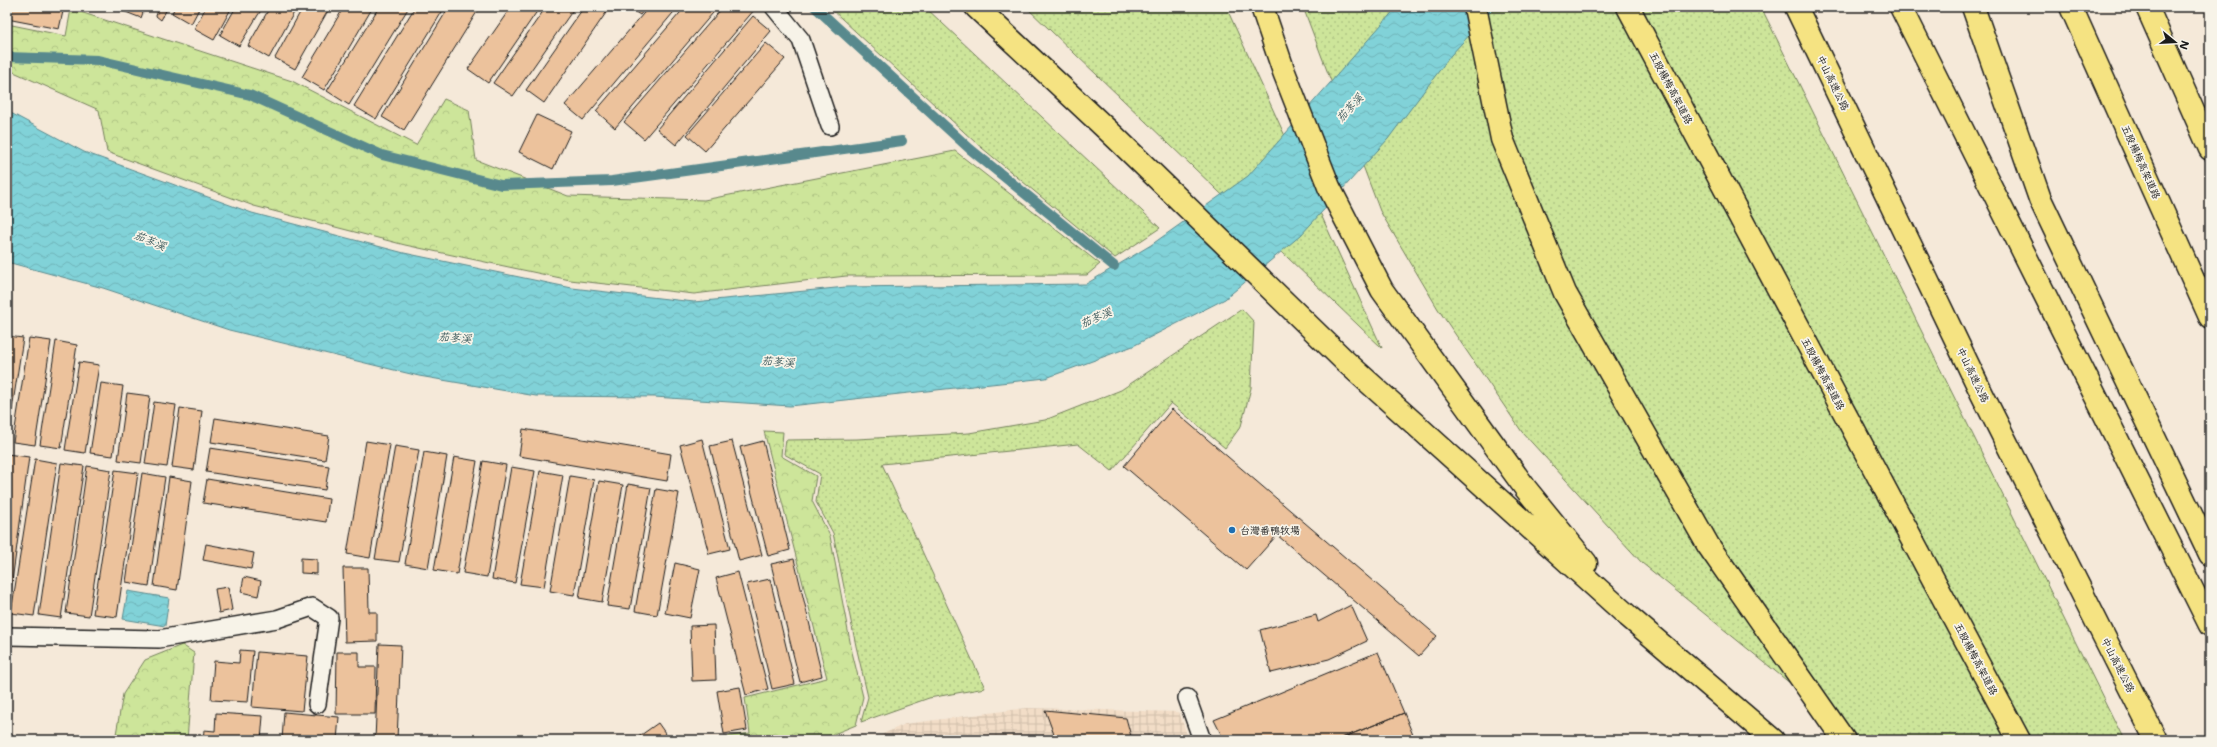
<svg xmlns="http://www.w3.org/2000/svg" width="2217" height="747" font-family="'Shantell Sans','LXGW WenKai TC',sans-serif">
  <style>
    .industrial { fill: url(#industrial-grid) }
    .grass { fill: url(#grass-dots); stroke: #74805b }
    .forest { fill: url(#forest-crowns); stroke: #74805b }
    .water { fill: url(#water-waves); stroke: #59898d }
    .lines { fill: none; stroke-linecap: round; stroke-linejoin: round }
    .stream { stroke: #59898d; stroke-width: 10 }
    .building { fill: #ecc29c; stroke: #1c1c1c }
    .lane-casing { stroke: #1c1c1c; stroke-width: 20 }
    .highway-casing { stroke: #1c1c1c; stroke-width: 25 }
    .lane { stroke: #f7f3e8; stroke-width: 17 }
    .highway { stroke: #f5e382; stroke-width: 22 }
    .poi-dot { fill: #1f6fb2; stroke: #f7f3e8; stroke-width: 1.5 }
    .labels { text-anchor: middle; dominant-baseline: central; stroke-width: 3.5; stroke-linejoin: round; paint-order: stroke }
    .street-label { font-size: 10px; fill: #1c1c1c; stroke: #f7f3e8 }
    .poi-label { font-size: 10px; fill: #1c1c1c; stroke: #f7f3e8; text-anchor: start }
    .water-label { font-size: 11px; font-style: italic; fill: #3f5c5e; stroke: #f7f3e8 }
  </style>
  <defs>
    <pattern id="industrial-grid" width="8" height="8" patternUnits="userSpaceOnUse"><rect width="8" height="8" fill="#f2ddc7"/><path d="M0 4h8M4 0v8" fill="none" stroke="#cfbdaa"/></pattern>
    <pattern id="grass-dots" width="8" height="8" patternUnits="userSpaceOnUse"><rect width="8" height="8" fill="#cde59a"/><path d="M2 2h.1M6 6h.1" fill="none" stroke="#afc484" stroke-width="1.8" stroke-linecap="round"/></pattern>
    <pattern id="forest-crowns" width="20" height="18" patternUnits="userSpaceOnUse"><rect width="20" height="18" fill="#cde59a"/><path d="M2 6a3 3 0 1 1 6 0M12 15a3 3 0 1 1 6 0" fill="none" stroke="#afc484"/></pattern>
    <pattern id="water-waves" width="16" height="10" patternUnits="userSpaceOnUse"><rect width="16" height="10" fill="#81d2d8"/><path d="M0 5q4-4 8 0t8 0" fill="none" stroke="#6fb4b9"/></pattern>
  </defs>
  <rect width="100%" height="100%" fill="#f5e9d9"/>
  <filter id="ink" filterUnits="userSpaceOnUse"><feTurbulence type="fractalNoise" baseFrequency=".025" numOctaves="2"/><feDisplacementMap in="SourceGraphic" scale="8" xChannelSelector="R" yChannelSelector="G"/><feConvolveMatrix kernelMatrix="1 2 1 2 8 2 1 2 1" color-interpolation-filters="sRGB"/></filter>
  <g filter="url(#ink)">
    <path class="industrial" d="M 1026,708 L 1179,712 L 1189,740 L 870,740 L 905,724 Z"/>
    <path class="grass" d="M 829,7 L 925,7 L 1160,228 L 1115,258 L 976,143 Z
      M 1026,7 L 1226,7 L 1382,348 Z
      M 1303,7 L 1761,7 L 2124,740 L 1860,740 L 1642,563 L 1522,432 L 1438,309 L 1380,211 Z
      M 1242,309 L 1254,322 L 1251,388 L 1241,426 L 1225,448 L 1171,403 L 1112,471 L 1078,444 L 882,464 L 985,688 L 929,698 L 861,722 L 868,697 L 856,646 L 833,533 L 816,502 L 820,474 L 784,454 L 786,440 L 857,439 L 969,433 L 1045,420 L 1121,390 Z"/>
    <path class="forest" d="M 71,9 L 292,81 L 416,145 L 444,99 L 469,110 L 476,160 L 568,196 L 704,200 L 955,151 L 1100,264 L 1087,275 L 846,276 L 694,294 L 570,280 L 405,245 L 254,206 L 107,152 L 99,110 L 7,69 L 7,24 L 66,36 Z
      M 764,431 L 783,432 L 781,456 L 816,476 L 812,501 L 830,536 L 852,652 L 863,697 L 856,725 L 819,740 L 725,740 L 725,737 L 750,733 L 745,698 L 827,678 Z
      M 182,645 L 194,653 L 187,740 L 115,740 L 123,694 L 145,660 Z"/>
    <path class="water" d="M 1397,7 L 1495,7 L 1451,55 L 1388,139 L 1301,235 L 1225,299 L 1133,346 L 1046,378 L 790,406 L 654,397 L 536,396 L 419,376 L 229,330 L 103,288 L 7,262 L 7,111 L 84,152 L 252,213 L 404,253 L 572,288 L 694,302 L 846,287 L 1086,284 L 1151,245 L 1248,176 Z
      M 128,591 L 169,598 L 165,626 L 123,619 Z"/>
    <g class="lines">
      <path class="stream" d="M 815,7 L 970,149 L 1114,266
        M 7,57 L 98,60 L 250,95 L 382,155 L 501,185 L 612,181 L 902,141"/>
    </g>
    <path class="building" d="M 7,7 L 64,7 L 59,29 L 7,19 Z
      M 119,7 L 145,7 L 141,18 L 118,9 Z
      M 159,7 L 168,7 L 161,20 L 156,16 Z
      M 175,7 L 200,7 L 191,24 L 172,13 Z
      M 206,7 L 232,7 L 214,40 L 194,29 Z
      M 236,7 L 263,7 L 239,46 L 220,35 Z
      M 270,7 L 297,7 L 269,58 L 248,46 Z
      M 303,7 L 330,7 L 295,69 L 275,58 Z
      M 344,7 L 373,7 L 324,90 L 302,77 Z
      M 379,7 L 409,7 L 349,105 L 327,91 Z
      M 415,7 L 445,7 L 376,119 L 354,106 Z
      M 449,7 L 480,7 L 404,130 L 382,117 Z
      M 511,7 L 540,7 L 488,83 L 468,69 Z
      M 546,7 L 575,7 L 513,96 L 493,83 Z
      M 584,7 L 610,7 L 544,103 L 526,90 Z
      M 628,7 L 646,7 L 640,15 Z
      M 649,7 L 678,7 L 583,120 L 565,105 Z
      M 685,7 L 718,7 L 615,128 L 596,111 Z
      M 723,7 L 753,7 L 755,9 L 644,139 L 624,122 Z
      M 753,16 L 771,31 L 676,145 L 657,129 Z
      M 766,43 L 785,59 L 705,151 L 687,135 Z
      M 537,115 L 571,131 L 553,169 L 519,152 Z
      M 7,336 L 23,338 L 7,442 Z
      M 29,338 L 51,341 L 35,445 L 13,442 Z
      M 56,341 L 77,345 L 61,448 L 40,445 Z
      M 79,362 L 99,365 L 85,453 L 65,450 Z
      M 101,383 L 123,386 L 113,456 L 90,453 Z
      M 127,393 L 150,396 L 141,463 L 118,460 Z
      M 154,402 L 176,405 L 167,467 L 145,464 Z
      M 180,408 L 202,411 L 194,470 L 172,467 Z
      M 1172,409 L 1437,636 L 1419,656 L 1277,535 L 1246,570 L 1124,466 Z
      M 215,418 L 329,436 L 325,460 L 211,442 Z
      M 523,429 L 671,454 L 667,481 L 519,456 Z
      M 702,439 L 730,549 L 709,554 L 680,445 Z
      M 366,441 L 390,445 L 370,558 L 347,554 Z
      M 732,441 L 762,555 L 739,561 L 710,446 Z
      M 763,441 L 790,550 L 768,556 L 740,447 Z
      M 395,446 L 419,450 L 399,562 L 375,559 Z
      M 210,448 L 329,466 L 325,490 L 206,472 Z
      M 424,452 L 447,456 L 428,568 L 405,564 Z
      M 7,454 L 29,457 L 7,618 Z
      M 454,457 L 477,461 L 457,574 L 434,570 Z
      M 35,459 L 57,463 L 34,616 L 11,613 Z
      M 483,461 L 506,465 L 487,577 L 463,573 Z
      M 61,463 L 84,466 L 61,618 L 39,615 Z
      M 87,466 L 111,470 L 89,616 L 66,613 Z
      M 511,467 L 535,471 L 515,583 L 492,579 Z
      M 115,470 L 138,473 L 117,617 L 93,614 Z
      M 540,471 L 563,475 L 544,587 L 520,584 Z
      M 142,473 L 165,477 L 149,586 L 126,582 Z
      M 570,476 L 594,480 L 574,595 L 550,591 Z
      M 169,477 L 192,481 L 177,590 L 154,586 Z
      M 207,479 L 329,499 L 326,522 L 203,503 Z
      M 599,481 L 623,485 L 602,602 L 579,598 Z
      M 628,484 L 651,488 L 630,609 L 607,606 Z
      M 656,489 L 679,493 L 657,615 L 635,611 Z
      M 206,544 L 254,553 L 251,569 L 203,560 Z
      M 301,558 L 317,559 L 317,574 L 301,573 Z
      M 794,559 L 822,676 L 800,682 L 771,564 Z
      M 675,563 L 700,569 L 690,618 L 665,613 Z
      M 343,568 L 368,568 L 369,612 L 377,612 L 377,641 L 345,642 Z
      M 738,572 L 768,689 L 746,695 L 716,578 Z
      M 244,577 L 261,581 L 258,596 L 241,592 Z
      M 770,579 L 795,684 L 772,689 L 747,584 Z
      M 228,587 L 232,610 L 219,613 L 215,589 Z
      M 1351,605 L 1367,641 L 1329,659 L 1271,673 L 1260,630 L 1316,615 L 1318,622 Z
      M 714,625 L 716,680 L 692,681 L 690,626 Z
      M 379,644 L 401,645 L 397,740 L 375,740 Z
      M 240,650 L 253,651 L 248,702 L 211,700 L 214,661 L 239,663 Z
      M 257,652 L 308,656 L 302,711 L 252,707 Z
      M 337,652 L 359,652 L 359,667 L 376,667 L 375,714 L 336,714 Z
      M 1378,652 L 1404,713 L 1337,740 L 1224,740 L 1214,720 Z
      M 740,687 L 747,730 L 724,734 L 717,691 Z
      M 1045,710 L 1126,718 L 1132,740 L 1056,740 Z
      M 284,712 L 339,717 L 337,740 L 282,740 Z
      M 216,713 L 263,716 L 261,740 L 238,738 L 238,740 L 203,740 L 204,730 L 215,731 Z
      M 1404,713 L 1415,740 L 1337,740 Z
      M 658,723 L 670,740 L 634,740 Z"/>
    <g class="lines">
      <defs>
        <path id="lane" d="M 774,7 L 801,40 L 830,126
          M 7,636 L 159,639 L 277,619 L 312,607 L 329,618 L 317,704
          M 1187,698 L 1202,740"/>
        <path id="highway" d="M 976,7 L 1115,137 L 1345,361 L 1628,616 L 1773,740
          M 1262,7 L 1284,72 L 1329,187 L 1382,290 L 1526,489 L 1586,563
          M 1475,7 L 1502,139 L 1565,293 L 1708,545 L 1844,740
          M 1628,7 L 2019,740
          M 1796,7 L 1982,394 L 2156,740
          M 1901,7 L 2210,625
          M 1973,7 L 2040,199 L 2210,554
          M 2071,7 L 2210,317
          M 2147,7 L 2210,149"/>
      </defs>
      <use href="#lane" class="lane-casing"/>
      <use href="#highway" class="highway-casing"/>
      <use href="#lane" class="lane"/>
      <use href="#highway" class="highway"/>
    </g>
  </g>
  <circle class="poi-dot" cx="1232" cy="530" r="4"/>
  <g class="labels">
    <g class="street-label">
      <text transform="translate(1833 83) rotate(64)">中山高速公路</text>
      <text transform="translate(1671 88) rotate(62)">五股楊梅高架道路</text>
      <text transform="translate(2141 162) rotate(66)">五股楊梅高架道路</text>
      <text transform="translate(1823 374) rotate(62)">五股楊梅高架道路</text>
      <text transform="translate(1973 375) rotate(64)">中山高速公路</text>
      <text transform="translate(1976 659) rotate(62)">五股楊梅高架道路</text>
      <text transform="translate(2118 665) rotate(63)">中山高速公路</text>
    </g>
    <g class="poi-label">
      <text x="1240" y="530">台灣番鴨牧場</text>
    </g>
    <g class="water-label">
      <text transform="translate(1350 108) rotate(-47)">茄苳溪</text>
      <text transform="translate(150 241) rotate(23)">茄苳溪</text>
      <text transform="translate(1096 318) rotate(-23)">茄苳溪</text>
      <text transform="translate(455 338) rotate(4)">茄苳溪</text>
      <text transform="translate(778 362) rotate(4)">茄苳溪</text>
    </g>
  </g>
  <rect width="2217" height="747" fill="none" stroke="#f7f3e8" stroke-width="24"/>
  <rect x="12" y="12" width="2193" height="723" fill="none" stroke="#1c1c1c" stroke-width="1.5" filter="url(#ink)"/>
  <g transform="translate(2175 42) rotate(108)" stroke="#f7f3e8" stroke-width="3" paint-order="stroke">
  <path d="M0-3L7 15L0 10L-7 15Z" fill="#1c1c1c"/>
  <text y="-6" font-size="11" font-weight="bold" text-anchor="middle" fill="#1c1c1c">N</text>
  </g>
</svg>
